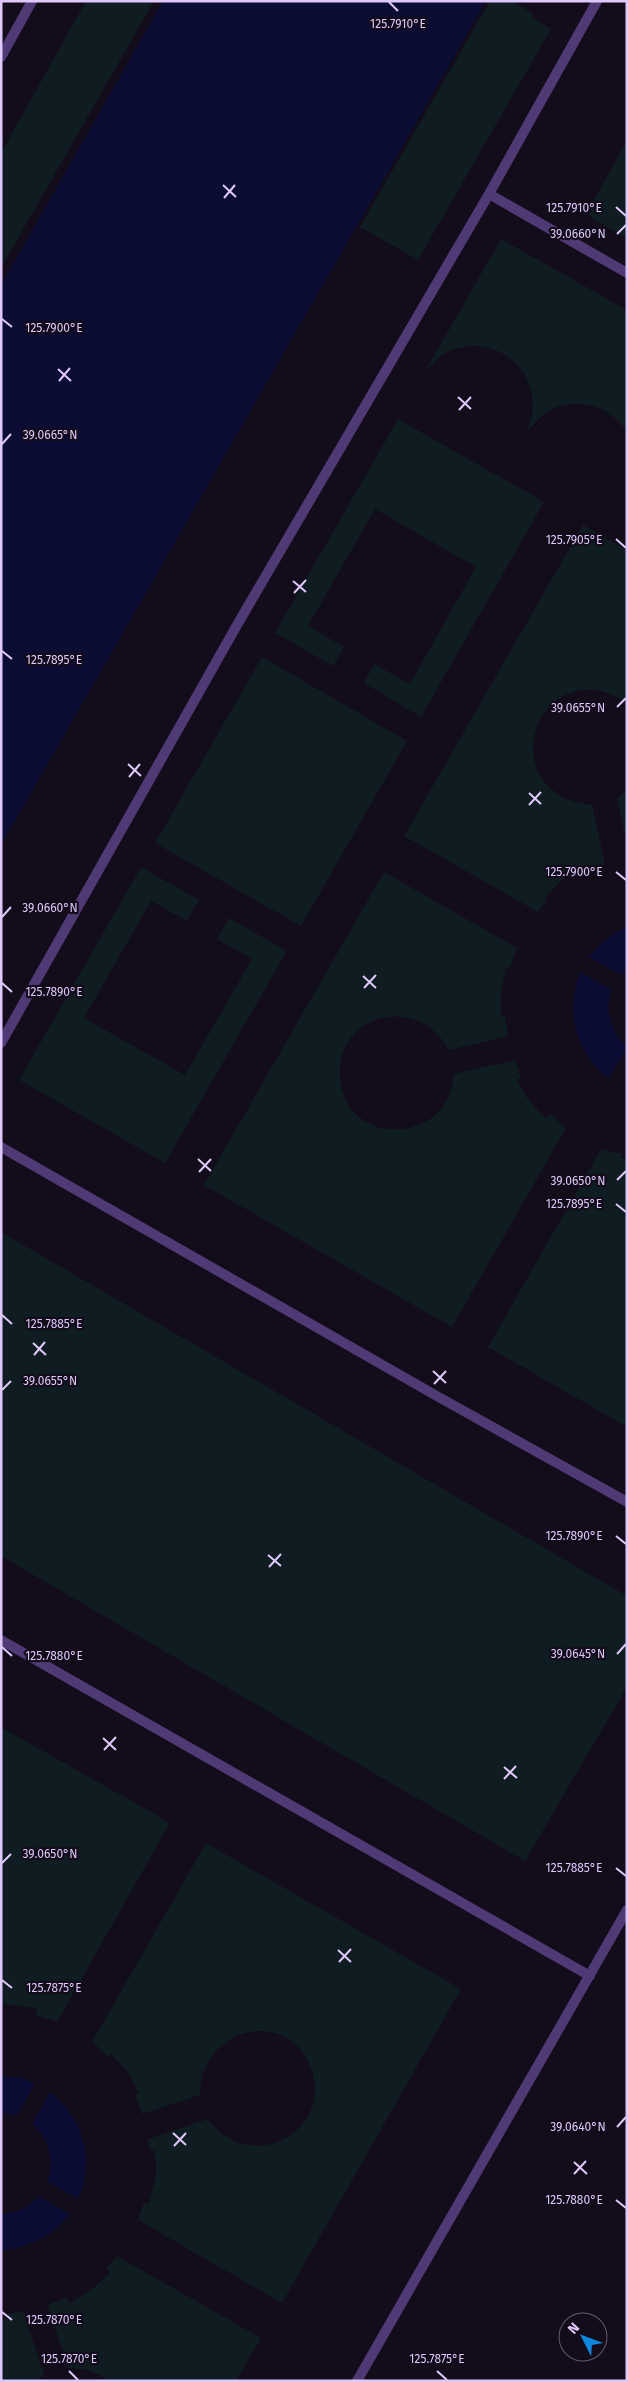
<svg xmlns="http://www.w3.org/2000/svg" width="628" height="2382" font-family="'Fira Sans',sans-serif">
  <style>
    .green { fill: #0f1d23 }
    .water { fill: #0b0d34 }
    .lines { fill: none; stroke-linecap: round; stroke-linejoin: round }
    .pedestrian { stroke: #503a76; stroke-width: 10 }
    .minor { stroke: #503a76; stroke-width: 10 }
    .ticks { fill: none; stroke: #dfc9fb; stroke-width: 2 }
    .ticks-label { font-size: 12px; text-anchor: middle; fill: #dfc9fb; stroke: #130c1a; stroke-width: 4.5; stroke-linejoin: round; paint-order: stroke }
  </style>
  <rect width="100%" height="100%" fill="#130c1a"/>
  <path class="green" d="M 86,1 L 154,1 L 1,268 L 1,153 Z
    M 490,1 L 512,1 L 534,14 L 532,18 L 551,29 L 418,260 L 360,227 Z
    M 627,141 L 627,238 L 593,219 L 587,212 Z
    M 501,239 L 627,310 L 627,432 C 612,408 578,395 551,410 C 541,416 533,424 526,433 C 528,428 531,421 532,415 C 540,369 495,334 452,350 C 440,354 431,365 423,375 Z
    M 398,419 L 544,502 L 421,717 L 364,683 L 374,664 L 410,684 L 476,567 L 375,509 L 308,626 L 344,647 L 333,666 L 275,633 Z
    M 583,525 L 627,550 L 627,704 C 617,695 605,691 592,690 C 524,686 504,796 592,805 L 605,864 L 590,870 L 587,866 L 563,879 L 545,898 L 547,900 L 538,912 L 404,836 Z
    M 262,657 L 407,741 L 301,926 L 155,843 Z
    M 627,791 L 627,844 L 617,798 Z
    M 141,867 L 199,900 L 187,921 L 151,901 L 84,1018 L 185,1075 L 252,959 L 217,939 L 229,918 L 287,951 L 165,1163 L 19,1080 Z
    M 384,872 L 517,948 L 510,968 L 506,967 L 501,992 L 501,1017 L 505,1017 L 508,1036 L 449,1050 C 418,993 336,1013 340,1077 C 343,1147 449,1148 454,1074 L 515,1060 L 521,1077 L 517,1080 L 529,1101 L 545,1118 L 550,1114 L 566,1128 L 452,1327 L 204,1185 Z
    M 601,1149 L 622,1154 L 621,1158 L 627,1160 L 627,1427 L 488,1347 Z
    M 1,1232 L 627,1596 L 627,1687 L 525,1861 L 1,1556 Z
    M 1,1727 L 170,1823 L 57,2022 L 36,2015 L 38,2009 L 1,2003 Z
    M 206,1843 L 461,1989 L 282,2303 L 138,2220 L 144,2203 L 149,2203 L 156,2176 L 155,2151 L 149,2150 L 148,2139 L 208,2119 C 254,2180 338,2126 309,2063 C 282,2007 200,2029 200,2095 L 142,2114 L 135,2095 L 139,2093 L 127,2071 L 111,2054 L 108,2056 L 92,2042 Z
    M 117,2256 L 261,2338 L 236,2381 L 108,2381 C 96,2371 84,2368 68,2368 L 48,2305 L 66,2297 L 70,2303 L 91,2290 L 110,2273 L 106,2268 Z
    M 23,2311 L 44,2375 L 36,2381 L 1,2381 L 1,2319 L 8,2319 L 8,2314 Z"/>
  <path class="water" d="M 163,1 L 486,1 L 1,845 L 1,285 Z
    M 627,927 L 627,968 L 621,975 L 589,957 C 600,944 611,934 627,927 Z
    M 580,972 L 612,990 C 603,1008 612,1035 627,1047 L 609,1078 C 575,1052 565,1012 580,972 Z
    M 1,2076 L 22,2078 L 35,2084 L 17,2115 L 1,2112 Z
    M 50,2092 C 83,2118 96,2159 78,2199 L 47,2181 C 55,2162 49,2137 32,2124 Z
    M 38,2196 L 70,2214 C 52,2237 29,2247 1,2251 L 1,2214 C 15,2213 30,2208 38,2196 Z"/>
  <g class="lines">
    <path class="pedestrian" d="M 489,194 L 627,273
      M 1,1043 L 237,625 L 489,194 L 597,1
      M 1,1147 L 435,1395 L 627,1502
      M 1,1640 L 590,1976
      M 357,2381 L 627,1910"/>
    <path class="minor" d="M 1,57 L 32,1"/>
  </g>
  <path class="ticks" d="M 389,2 L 398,11M 223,185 L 236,197M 224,198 L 235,185M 616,207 L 626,216M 617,234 L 626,225M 2,319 L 12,327M 58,369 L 71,381M 59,381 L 70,368M 458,397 L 471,409M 459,410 L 471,397M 2,444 L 11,434M 616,539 L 626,548M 293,581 L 306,592M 294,593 L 306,580M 2,651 L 12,659M 617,707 L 626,698M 128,764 L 141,776M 129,777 L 140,764M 529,793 L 541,804M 529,805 L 541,792M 616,872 L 626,880M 2,917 L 11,907M 363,976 L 376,988M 2,983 L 12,992M 364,988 L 376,975M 198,1159 L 211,1171M 199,1172 L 211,1159M 617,1180 L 626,1171M 616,1204 L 626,1212M 2,1315 L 12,1324M 33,1343 L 46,1355M 34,1355 L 45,1342M 433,1371 L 446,1383M 434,1384 L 446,1371M 2,1390 L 11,1381M 616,1536 L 626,1544M 268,1555 L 281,1566M 269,1567 L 281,1554M 2,1647 L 12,1656M 617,1654 L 626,1644M 103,1738 L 116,1750M 104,1750 L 116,1737M 504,1767 L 517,1778M 504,1779 L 516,1766M 2,1863 L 11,1854M 616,1868 L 626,1876M 338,1950 L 351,1962M 339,1962 L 351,1949M 2,1980 L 12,1988M 617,2127 L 626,2117M 173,2133 L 186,2145M 174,2146 L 186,2133M 574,2162 L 587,2174M 574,2174 L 586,2161M 616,2200 L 626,2208M 2,2312 L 12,2320M 69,2371 L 78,2380M 437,2371 L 447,2380"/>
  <g class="ticks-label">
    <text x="398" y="28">125.7910°E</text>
    <text x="574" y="212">125.7910°E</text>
    <text x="578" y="238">39.0660°N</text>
    <text x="54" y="332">125.7900°E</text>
    <text x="50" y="439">39.0665°N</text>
    <text x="574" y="544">125.7905°E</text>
    <text x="54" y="664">125.7895°E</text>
    <text x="578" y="712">39.0655°N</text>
    <text x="574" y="876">125.7900°E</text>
    <text x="50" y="912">39.0660°N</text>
    <text x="54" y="996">125.7890°E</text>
    <text x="578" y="1185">39.0650°N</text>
    <text x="574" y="1208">125.7895°E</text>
    <text x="54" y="1328">125.7885°E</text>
    <text x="50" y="1385">39.0655°N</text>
    <text x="574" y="1540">125.7890°E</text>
    <text x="578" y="1658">39.0645°N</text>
    <text x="54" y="1660">125.7880°E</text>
    <text x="50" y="1858">39.0650°N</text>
    <text x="574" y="1872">125.7885°E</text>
    <text x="54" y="1992">125.7875°E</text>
    <text x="578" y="2131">39.0640°N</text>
    <text x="574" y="2204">125.7880°E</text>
    <text x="54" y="2324">125.7870°E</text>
    <text x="69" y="2363">125.7870°E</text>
    <text x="437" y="2363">125.7875°E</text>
  </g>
  <rect width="628" height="2382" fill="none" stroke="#dfc9fb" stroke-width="5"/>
  <g transform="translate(583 2337) rotate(312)"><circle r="24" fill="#130c1a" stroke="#655874"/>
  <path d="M0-4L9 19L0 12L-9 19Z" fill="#1186df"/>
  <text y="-8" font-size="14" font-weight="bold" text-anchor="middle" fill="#dfc9fb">N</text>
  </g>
</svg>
